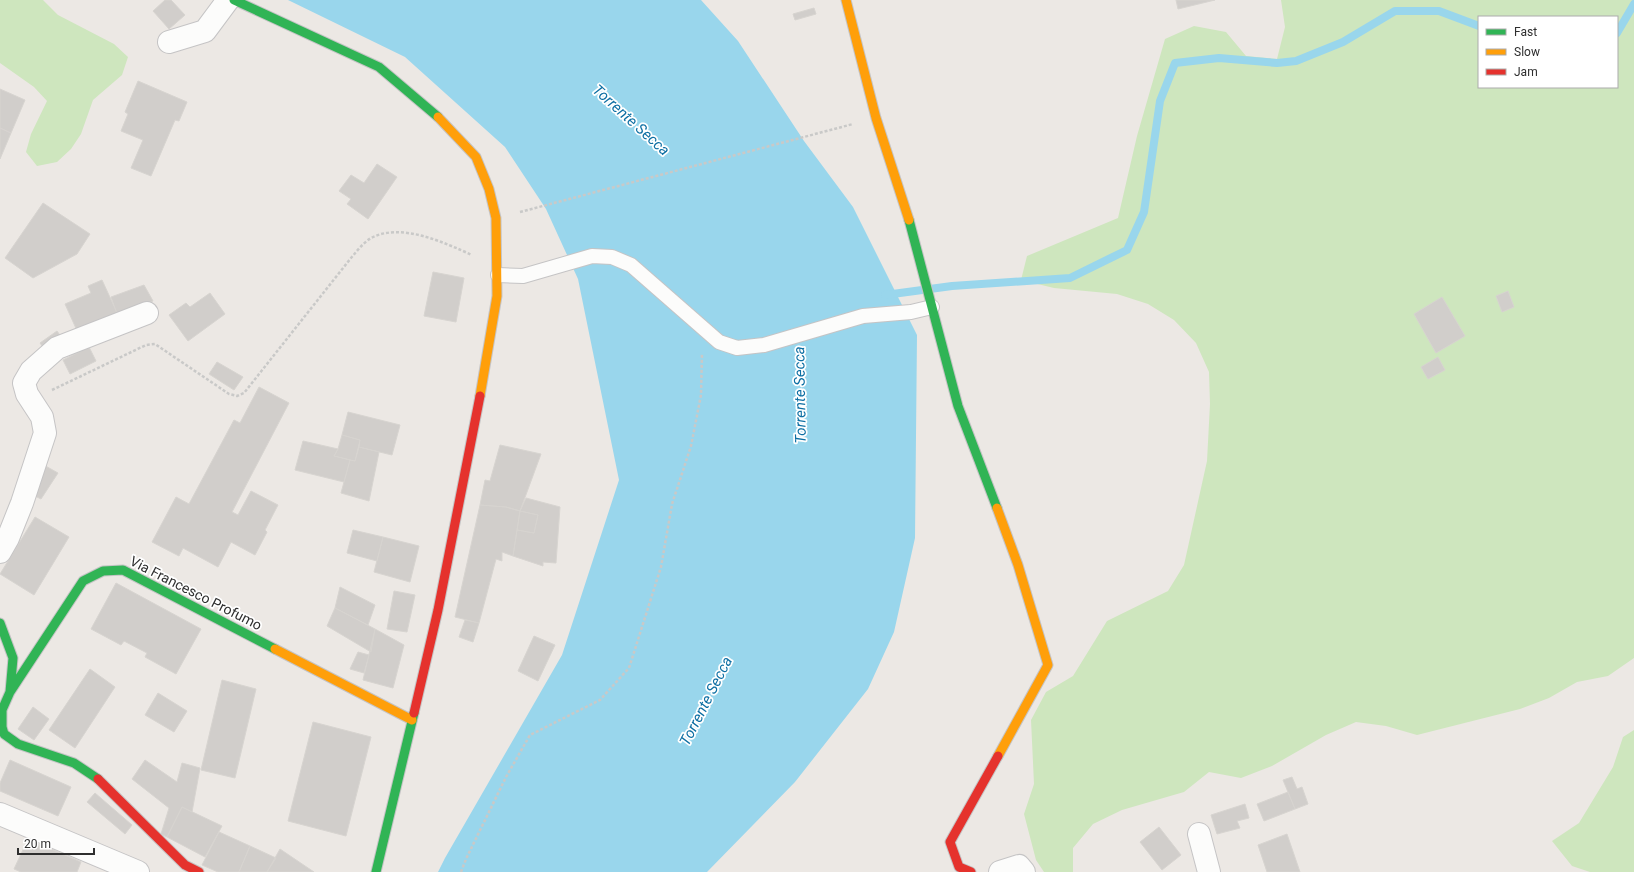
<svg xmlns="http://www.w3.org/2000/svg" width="1634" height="872" font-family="Roboto,sans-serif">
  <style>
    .green { fill: #cee6be; fill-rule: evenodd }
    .water { fill: #99d6ec }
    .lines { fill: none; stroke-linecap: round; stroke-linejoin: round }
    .stream { stroke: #99d6ec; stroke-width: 8 }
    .building { fill: #d1cecb; stroke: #d7d4d0 }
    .lane-casing { stroke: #c5c4c5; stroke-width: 16 }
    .street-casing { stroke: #c5c4c5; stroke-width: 24 }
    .fast-casing { stroke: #c5c4c5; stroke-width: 11 }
    .slow-casing { stroke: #c5c4c5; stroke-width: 11 }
    .jam-casing { stroke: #c5c4c5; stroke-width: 11 }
    .path { stroke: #c9c9c8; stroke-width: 2.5; stroke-dasharray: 3 2; stroke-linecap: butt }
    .lane { stroke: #fcfcfb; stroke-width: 14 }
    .street { stroke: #fcfcfb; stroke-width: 22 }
    .fast { stroke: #30b455; stroke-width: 9 }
    .slow { stroke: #ff9f0a; stroke-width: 9 }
    .jam { stroke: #e5322d; stroke-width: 9 }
    .labels { text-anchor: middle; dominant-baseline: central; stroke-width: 3.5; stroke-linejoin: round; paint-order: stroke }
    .street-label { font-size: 14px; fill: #2e2e2e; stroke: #fff }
    .water-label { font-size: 15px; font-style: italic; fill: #0d6fa3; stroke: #fff }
  </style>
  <rect width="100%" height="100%" fill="#ece8e4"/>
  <path class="green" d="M 0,0 L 43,0 L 58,15 L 114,44 L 128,57 L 122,75 L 93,100 L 81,134 L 71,149 L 57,162 L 37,166 L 26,152 L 31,134 L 47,101 L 34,87 L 0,63 Z
    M 1281,0 L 1634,0 L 1634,658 L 1608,676 L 1577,682 L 1549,698 L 1520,709 L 1417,735 L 1386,726 L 1356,722 L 1326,735 L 1272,766 L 1241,778 L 1209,772 L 1184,792 L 1122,810 L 1093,824 L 1073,848 L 1073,872 L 1044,872 L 1036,860 L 1024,814 L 1034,784 L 1031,720 L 1046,692 L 1073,676 L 1107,621 L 1168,591 L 1184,565 L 1207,461 L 1210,404 L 1209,372 L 1196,343 L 1174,320 L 1148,304 L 1117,294 L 1054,288 L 1021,280 L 1027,256 L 1118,218 L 1137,136 L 1165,39 L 1194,26 L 1226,32 L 1246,56 L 1277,59 L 1285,27 ZM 1479,17 L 1617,17 L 1617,87 L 1479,87 Z
    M 1634,730 L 1634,872 L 1590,872 L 1572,866 L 1552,841 L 1579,823 L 1613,767 L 1623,737 Z"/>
  <path class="water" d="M 288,0 L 701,0 L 738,41 L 804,141 L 853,207 L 917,335 L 915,538 L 894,632 L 868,689 L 795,782 L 707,872 L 438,872 L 445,858 L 562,655 L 619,480 L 578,279 L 546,209 L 505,147 L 405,57 Z"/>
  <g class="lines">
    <path class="stream" d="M 1617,33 L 1634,4
      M 885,295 L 952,286 L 1070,278 L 1127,250 L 1144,212 L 1160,101 L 1175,63 L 1219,58 L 1277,63 L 1296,61 L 1343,42 L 1395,11 L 1439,11 L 1479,26"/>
  </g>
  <path class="building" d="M 165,0 L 171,0 L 185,15 L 169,29 L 153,11 Z
    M 1176,0 L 1215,0 L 1178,9 Z
    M 814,8 L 816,14 L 795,20 L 793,14 Z
    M 138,81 L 187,102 L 179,121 L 175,120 L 151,176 L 131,168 L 143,140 L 121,131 L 128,114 L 125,112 Z
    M 0,89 L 25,100 L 11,133 L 0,128 Z
    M 0,128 L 11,133 L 0,159 Z
    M 377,164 L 397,177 L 368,219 L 347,204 L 351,199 L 339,191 L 351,175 L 364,183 Z
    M 43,203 L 90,234 L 77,254 L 33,278 L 5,258 Z
    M 433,272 L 464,278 L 456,322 L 424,316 Z
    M 102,280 L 119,317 L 79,335 L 65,304 L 91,293 L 88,286 Z
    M 144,285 L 153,301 L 117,314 L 111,297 Z
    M 1508,291 L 1514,307 L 1502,312 L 1496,296 Z
    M 210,293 L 225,314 L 188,341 L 169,315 L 186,303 L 190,307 Z
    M 1442,297 L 1465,336 L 1436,353 L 1414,314 Z
    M 57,331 L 62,338 L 45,350 L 40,343 Z
    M 89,347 L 96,361 L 70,374 L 63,360 Z
    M 1438,357 L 1445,370 L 1428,379 L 1421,367 Z
    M 217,362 L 243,377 L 234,390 L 209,374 Z
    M 259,387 L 289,403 L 232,512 L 238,515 L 251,491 L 278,505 L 265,530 L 267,532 L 255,555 L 231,542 L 218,567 L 183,548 L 179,556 L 152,542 L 176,497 L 189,504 L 234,420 L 240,423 Z
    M 348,412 L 400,425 L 392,455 L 359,447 L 360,440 L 342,435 Z
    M 342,435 L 360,440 L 355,461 L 334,456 L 338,449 Z
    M 303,441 L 338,449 L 334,456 L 350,460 L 344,482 L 295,470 Z
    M 500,445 L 541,454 L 520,511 L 506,507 L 480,505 L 485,480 L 490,481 Z
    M 359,447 L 379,452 L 369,501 L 341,493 L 350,460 L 355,461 Z
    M 42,464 L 58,473 L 41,499 L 29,493 Z
    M 526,498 L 560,507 L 556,563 L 543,562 L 543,566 L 513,556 L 517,530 L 534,533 L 538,515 L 520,511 Z
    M 480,505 L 506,507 L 520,511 L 513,556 L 502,552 L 502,561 L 496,559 L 479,623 L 455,617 Z
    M 520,511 L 538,515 L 534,533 L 517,530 Z
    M 35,517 L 69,537 L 34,595 L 0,574 Z
    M 353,530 L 383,537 L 377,561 L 347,553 Z
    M 383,537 L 419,546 L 410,582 L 374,572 Z
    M 116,583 L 201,629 L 176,674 L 145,657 L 147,653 L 124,641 L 121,645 L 91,629 Z
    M 340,587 L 375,605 L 368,625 L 335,608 Z
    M 394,591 L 415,595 L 407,632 L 387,629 Z
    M 335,608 L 375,629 L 371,652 L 327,626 Z
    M 465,620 L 479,623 L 473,642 L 459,637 Z
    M 375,629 L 404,645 L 393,688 L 363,680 Z
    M 534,636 L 555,645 L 538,681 L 518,671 Z
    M 358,652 L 369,655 L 364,673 L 350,669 Z
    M 90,669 L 115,687 L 75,748 L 49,730 Z
    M 222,680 L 256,689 L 235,778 L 201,770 Z
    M 158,693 L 187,711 L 174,732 L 145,715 Z
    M 33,707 L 49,719 L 34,740 L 18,729 Z
    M 313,722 L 371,737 L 346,836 L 288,821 Z
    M 10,760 L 71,787 L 58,816 L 0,791 L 0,783 Z
    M 145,760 L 177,782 L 182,763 L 200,768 L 192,812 L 182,807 L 167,837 L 161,834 L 169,808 L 132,779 Z
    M 1292,777 L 1297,789 L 1302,787 L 1308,804 L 1295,809 L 1283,780 Z
    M 1288,792 L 1295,809 L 1264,821 L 1257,804 Z
    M 95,793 L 132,825 L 125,834 L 87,802 Z
    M 1245,804 L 1249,818 L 1237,821 L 1240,828 L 1217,834 L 1211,815 Z
    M 182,807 L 222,826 L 205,857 L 167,837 Z
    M 1159,827 L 1181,855 L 1162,870 L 1140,842 Z
    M 219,832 L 250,846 L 239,872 L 218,872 L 202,865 Z
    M 1287,834 L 1300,872 L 1267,872 L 1258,845 Z
    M 28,839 L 81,862 L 77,872 L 21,872 L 14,869 Z
    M 250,846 L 276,858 L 267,872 L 239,872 Z
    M 280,849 L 314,872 L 267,872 Z"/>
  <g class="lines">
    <defs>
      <path id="lane" d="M 498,275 L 523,276 L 592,256 L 612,257 L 631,265 L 719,342 L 737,348 L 764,345 L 863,316 L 911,312 L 932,307"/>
      <path id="street" d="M 169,42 L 205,31 L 228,0
        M 0,552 L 8,538 L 22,503 L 45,433 L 42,417 L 27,394 L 24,383 L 31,371 L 57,348 L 147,313
        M 0,814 L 138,872
        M 1199,834 L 1209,872
        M 1000,872 L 1019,866 L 1024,872"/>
      <path id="fast" d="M 234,0 L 379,67 L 438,117
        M 909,220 L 958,406 L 997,508
        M 0,623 L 13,658 L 10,692 L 2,710 L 2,727 L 4,734 L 18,744 L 74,763 L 98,779
        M 10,692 L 83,581 L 103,571 L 123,570 L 275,649
        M 376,872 L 414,713"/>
      <path id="slow" d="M 846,0 L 876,118 L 909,220
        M 438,117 L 476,157 L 489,189 L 496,218 L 497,296 L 480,396
        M 997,508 L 1018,565 L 1048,665 L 998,756
        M 275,649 L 412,720"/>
      <path id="jam" d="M 414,713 L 438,610 L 480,396
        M 98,779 L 185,865 L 199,872
        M 971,872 L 959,867 L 950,842 L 998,756"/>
    </defs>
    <use href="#lane" class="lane-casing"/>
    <use href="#street" class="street-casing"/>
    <use href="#fast" class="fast-casing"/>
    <use href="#slow" class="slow-casing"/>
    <use href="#jam" class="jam-casing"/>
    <path class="path" d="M 520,212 L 853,124
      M 52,390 L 146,345 L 155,344 L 229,394 L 237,396 L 244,393 L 351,258 C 357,251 363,243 371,238 C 401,222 445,243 472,255
      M 461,872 L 466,859 L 506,777 L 530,735 L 600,700 L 629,668 L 661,567 L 672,504 L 691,446 L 701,395 L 702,353"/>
    <use href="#lane" class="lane"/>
    <use href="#street" class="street"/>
    <use href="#fast" class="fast"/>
    <use href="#slow" class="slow"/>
    <use href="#jam" class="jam"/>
  </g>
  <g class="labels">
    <g class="street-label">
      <text transform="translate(196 593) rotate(27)">Via Francesco Profumo</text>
    </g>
    <g class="water-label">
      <text transform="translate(631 120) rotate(42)">Torrente Secca</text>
      <text transform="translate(800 395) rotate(-91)">Torrente Secca</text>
      <text transform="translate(706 701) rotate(-63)">Torrente Secca</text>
    </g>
  </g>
  <rect x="1478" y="16" width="140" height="72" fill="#ffffff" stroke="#ababab"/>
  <rect x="1486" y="29" width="20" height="6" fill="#30b455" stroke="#ababab"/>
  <text x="1514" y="36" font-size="12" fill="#2e2e2e">Fast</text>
  <rect x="1486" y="49" width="20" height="6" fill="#ff9f0a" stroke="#ababab"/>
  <text x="1514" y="56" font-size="12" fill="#2e2e2e">Slow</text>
  <rect x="1486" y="69" width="20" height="6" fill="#e5322d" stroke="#ababab"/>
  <text x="1514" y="76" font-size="12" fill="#2e2e2e">Jam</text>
  <path d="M18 848v6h76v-6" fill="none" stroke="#2e2e2e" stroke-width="2"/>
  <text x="24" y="848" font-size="12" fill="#2e2e2e" stroke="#ffffff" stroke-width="3" paint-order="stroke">20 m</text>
</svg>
